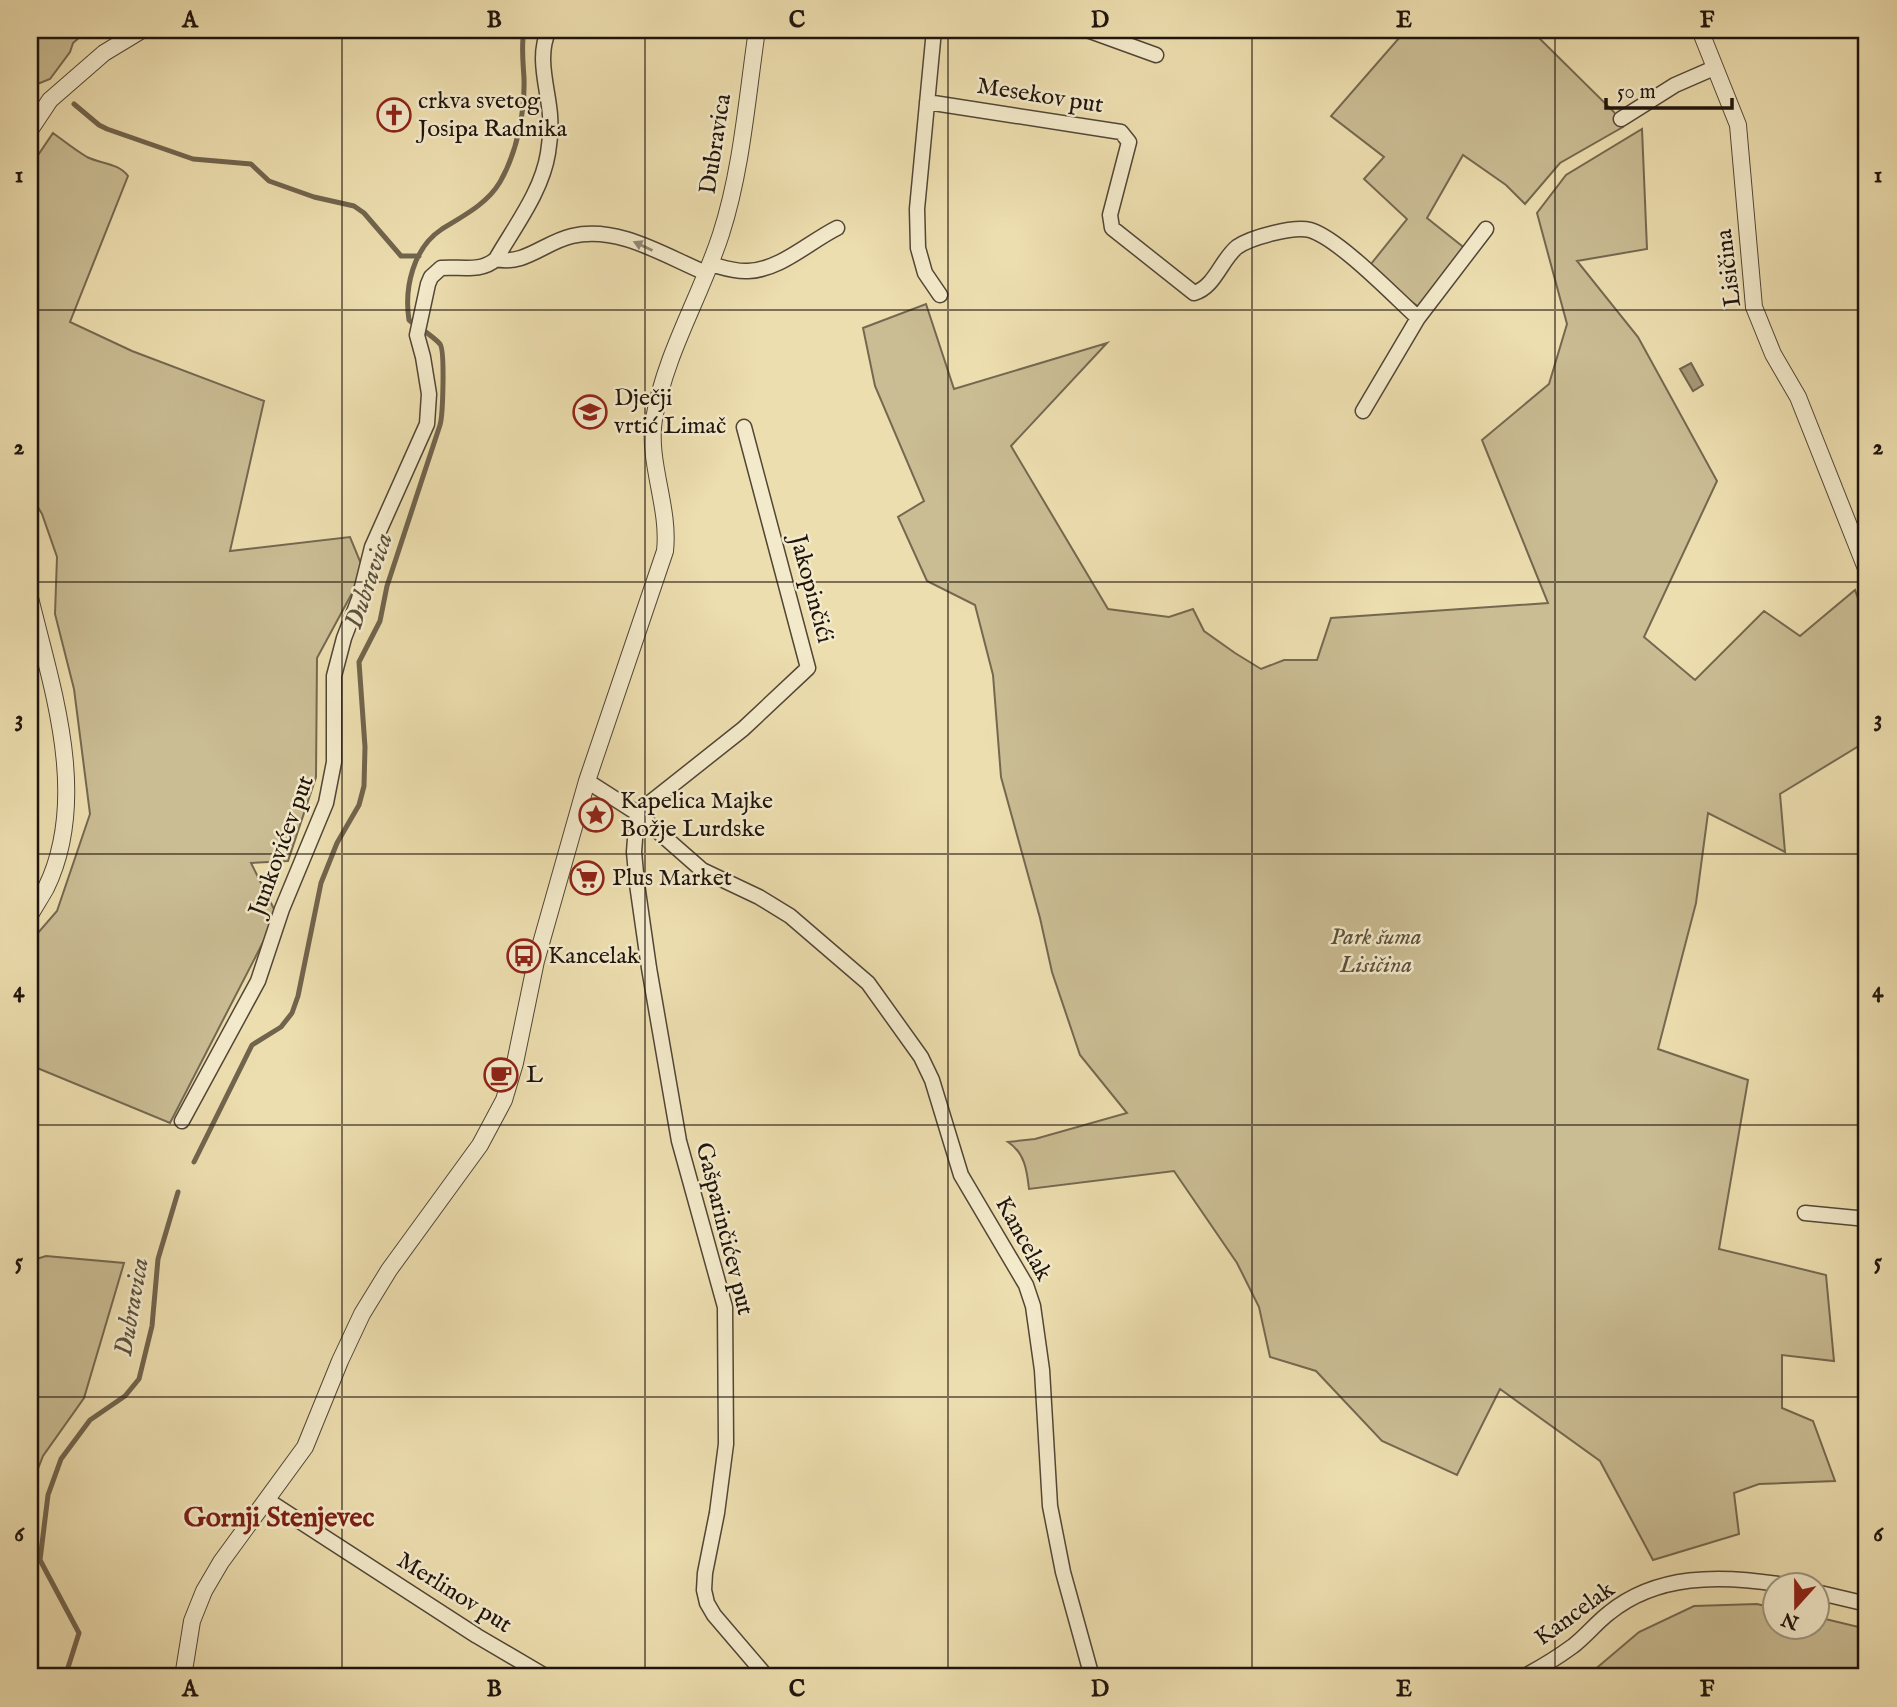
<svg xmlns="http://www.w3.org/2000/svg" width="1897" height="1707" font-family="'IM FELL English',serif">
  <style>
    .green { fill: #cabc93; stroke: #746850; stroke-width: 2 }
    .water { fill: #a79978; stroke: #71644d; stroke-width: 2 }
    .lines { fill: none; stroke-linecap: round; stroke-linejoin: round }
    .stream { stroke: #71644d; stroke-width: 5 }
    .minor-casing { stroke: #524636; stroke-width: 17 }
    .tertiary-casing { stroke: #524636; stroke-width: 18 }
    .minor { stroke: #f3eacb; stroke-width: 14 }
    .tertiary { stroke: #f3eacb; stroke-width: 16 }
    .oneway { fill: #948a76 }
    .grid { fill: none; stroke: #1f140d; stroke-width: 2; stroke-opacity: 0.55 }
    .labels { text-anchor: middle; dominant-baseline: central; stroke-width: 5; stroke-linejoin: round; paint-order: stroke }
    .street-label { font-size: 24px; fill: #1f140d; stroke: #f3eacb }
    .poi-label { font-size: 24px; fill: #1f140d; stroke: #f3eacb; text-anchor: start }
    .park-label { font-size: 24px; font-style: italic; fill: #5b4f3c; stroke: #f3eacb }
    .water-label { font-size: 26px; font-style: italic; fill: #5c503d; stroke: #f3eacb }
    .quarter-label { font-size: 28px; font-weight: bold; fill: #7a1f14; stroke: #f3eacb }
    .neatline { fill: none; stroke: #1f140d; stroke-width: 2.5 }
    .grid-label { font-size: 23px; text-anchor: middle; font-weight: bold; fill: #1f140d }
  </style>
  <rect width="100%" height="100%" fill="#eddeaf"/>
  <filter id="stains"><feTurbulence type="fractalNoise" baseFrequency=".00286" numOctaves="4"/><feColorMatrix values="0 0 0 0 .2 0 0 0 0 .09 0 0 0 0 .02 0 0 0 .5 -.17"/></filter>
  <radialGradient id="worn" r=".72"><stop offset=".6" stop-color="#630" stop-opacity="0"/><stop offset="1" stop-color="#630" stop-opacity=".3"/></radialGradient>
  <path class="green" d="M 30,30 L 88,30 L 73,43 L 70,52 L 50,79 L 30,87 Z
    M 1406,30 L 1531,30 L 1614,112 L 1623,127 L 1560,163 L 1525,204 L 1506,185 L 1463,155 L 1427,218 L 1467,250 L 1427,313 L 1367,269 L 1407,219 L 1364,179 L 1384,157 L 1331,116 Z
    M 1642,129 L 1647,249 L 1577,261 L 1638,337 L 1717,481 L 1644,637 L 1695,680 L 1764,611 L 1800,636 L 1855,590 L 1867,623 L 1867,741 L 1780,794 L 1785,852 L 1708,813 L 1696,903 L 1658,1049 L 1748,1080 L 1719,1249 L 1826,1275 L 1834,1361 L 1782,1355 L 1782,1408 L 1813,1421 L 1835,1481 L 1759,1484 L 1734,1493 L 1739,1534 L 1653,1560 L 1600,1461 L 1500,1389 L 1457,1475 L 1382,1441 L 1316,1371 L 1270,1357 L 1259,1307 L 1237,1263 L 1174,1171 L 1029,1189 C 1027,1171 1025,1153 1008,1142 L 1035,1139 L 1127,1113 L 1080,1055 L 1052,972 L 1040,918 L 1001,777 L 993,675 L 975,605 L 927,581 L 898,517 L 924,501 L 875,386 L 863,328 L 926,304 L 954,389 L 1107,343 L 1011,446 L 1108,609 L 1169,617 L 1193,609 L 1204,631 L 1235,653 L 1261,669 L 1284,660 L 1317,660 L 1331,618 L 1548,603 L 1482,440 L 1549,384 L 1567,324 L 1537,213 L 1566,175 Z
    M 53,133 C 64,141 75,150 87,157 C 101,164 119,163 128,176 L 70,322 L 132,351 L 264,401 L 230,551 L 350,537 L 364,571 L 317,658 L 316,777 L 288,861 L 251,863 L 277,915 L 170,1123 L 30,1065 L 30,942 L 57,911 L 90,814 L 74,689 L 55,614 L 57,557 L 42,514 L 30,494 L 30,167 Z
    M 46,1256 L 124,1263 L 84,1398 L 43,1456 L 30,1489 L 30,1261 Z
    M 1757,1604 L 1774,1608 L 1774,1626 L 1816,1626 L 1817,1617 L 1867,1629 L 1867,1677 L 1586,1677 L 1639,1632 L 1694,1606 Z"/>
  <path class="water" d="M 1691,363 L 1703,385 L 1693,391 L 1680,369 Z"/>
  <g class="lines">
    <path class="stream" d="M 30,88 L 34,90
      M 74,104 L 99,125 L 107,129 L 193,159 L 251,164 L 269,181 L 314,197 L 354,206 L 364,213 L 401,256 L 419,256
      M 194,1162 L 252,1045 L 281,1027 L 292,1013 L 298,996 L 321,883 L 337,843 L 359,805 L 364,786 L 365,747 L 359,662 L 380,621 L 387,586 L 440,425 C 443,415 445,350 440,344 C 432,335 419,328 409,320 C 404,288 413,248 442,229 C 463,216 487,204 500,182 C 517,152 525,113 524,78 C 523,61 521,46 524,30
      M 65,1677 L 79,1633 L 40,1560 L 48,1495 L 61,1459 L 90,1420 L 125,1396 L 139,1379 L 152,1326 L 158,1259 L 178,1192"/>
    <defs>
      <path id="minor" d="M 934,30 L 917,209 L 918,248 L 925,273 L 940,295
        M 1087,30 L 1156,55
        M 927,102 L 1121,132 L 1129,142 L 1110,215 L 1112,228 L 1194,293 C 1215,287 1221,260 1237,247 C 1251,237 1294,226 1310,230 C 1338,238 1394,296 1418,318
        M 1621,119 L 1675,85 L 1714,68
        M 496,259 C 524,266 545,242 572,236 C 618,225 665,256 706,273
        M 710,264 C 722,267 734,272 748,271 C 780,270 809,242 837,228
        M 1363,411 L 1418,318 L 1486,229
        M 744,427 L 808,668 L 743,729 L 637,813 L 634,852 L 637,884 L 649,968 L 679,1141 L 725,1307 L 726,1444 L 717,1513 L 705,1573 L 704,1590 L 707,1603 L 714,1615 L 767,1677
        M 587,781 L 637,813 L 702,870 L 759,897 L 790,916 L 868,983 L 921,1057 L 932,1080 L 961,1175 L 1026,1285 L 1033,1306 L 1042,1370 L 1050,1506 L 1063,1572 L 1092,1677
        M 182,1121 L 258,981 L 282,909 L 326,803 L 334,762 L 334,676 L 344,638 L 359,599 L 372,547 L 427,424 L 429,394 L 423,357 L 417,335 L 428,284 L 431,277 L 441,268 C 459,266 481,273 496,259 C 515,226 542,191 548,153 C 550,141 551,127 550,115 C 548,88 536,56 549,30
        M 1805,1213 L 1867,1219
        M 267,1500 L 477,1636 L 547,1677
        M 1816,1592 L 1867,1604
        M 1523,1677 C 1540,1668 1558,1657 1573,1646 C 1586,1636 1596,1623 1609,1613 C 1657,1574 1720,1575 1778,1584"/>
      <path id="tertiary" d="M 1700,30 L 1738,125 L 1754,307 L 1773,354 L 1798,397 L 1867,571
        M 30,130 L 50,100 L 104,53 L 142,30
        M 30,598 C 52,688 90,798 46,888 C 41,897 35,906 30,915
        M 183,1677 L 192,1621 L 204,1591 L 221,1562 L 305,1447 L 340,1361 L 362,1314 L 389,1270 L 480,1145 L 504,1100 L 515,1063 L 536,961 L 587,781 L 665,551 C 670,507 647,462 654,419 C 665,354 701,296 721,234 C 742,169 747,97 757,30"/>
    </defs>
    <use href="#minor" class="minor-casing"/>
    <use href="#tertiary" class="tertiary-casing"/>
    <use href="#minor" class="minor"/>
    <use href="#tertiary" class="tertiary"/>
  </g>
  <defs><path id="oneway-solid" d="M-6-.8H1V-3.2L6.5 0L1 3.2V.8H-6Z" transform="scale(1.75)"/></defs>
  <use class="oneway" href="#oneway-solid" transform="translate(643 246) rotate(-155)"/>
  <path class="grid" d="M 342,30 L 342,1677M 645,30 L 645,1677M 948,30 L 948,1677M 1252,30 L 1252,1677M 1555,30 L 1555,1677M 30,310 L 1867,310M 30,582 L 1867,582M 30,854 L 1867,854M 30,1125 L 1867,1125M 30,1397 L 1867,1397"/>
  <defs>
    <symbol id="church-ring" viewBox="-11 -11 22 22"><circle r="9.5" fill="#f3eacb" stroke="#8f2418" stroke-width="1.5"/><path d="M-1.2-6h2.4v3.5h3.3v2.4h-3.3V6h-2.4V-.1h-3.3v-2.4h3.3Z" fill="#8f2418"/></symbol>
    <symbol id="school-ring" viewBox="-11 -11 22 22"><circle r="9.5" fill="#f3eacb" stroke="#8f2418" stroke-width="1.5"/><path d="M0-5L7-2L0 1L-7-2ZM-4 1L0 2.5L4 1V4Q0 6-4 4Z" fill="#8f2418"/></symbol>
    <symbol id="sight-ring" viewBox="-11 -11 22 22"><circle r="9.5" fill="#f3eacb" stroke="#8f2418" stroke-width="1.5"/><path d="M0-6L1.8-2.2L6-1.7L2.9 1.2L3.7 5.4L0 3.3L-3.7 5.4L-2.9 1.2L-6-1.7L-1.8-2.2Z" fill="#8f2418"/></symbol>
    <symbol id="supermarket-ring" viewBox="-11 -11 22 22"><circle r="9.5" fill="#f3eacb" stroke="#8f2418" stroke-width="1.5"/><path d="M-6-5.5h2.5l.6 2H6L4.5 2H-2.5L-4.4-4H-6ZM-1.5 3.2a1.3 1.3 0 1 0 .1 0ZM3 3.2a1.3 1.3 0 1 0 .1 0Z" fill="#8f2418"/></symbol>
    <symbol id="bus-ring" viewBox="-11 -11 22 22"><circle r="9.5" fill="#f3eacb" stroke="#8f2418" stroke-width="1.5"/><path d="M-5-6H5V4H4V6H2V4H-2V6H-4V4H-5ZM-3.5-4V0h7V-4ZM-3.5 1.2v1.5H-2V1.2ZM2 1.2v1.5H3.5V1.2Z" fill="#8f2418"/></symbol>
    <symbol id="cafe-ring" viewBox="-11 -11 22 22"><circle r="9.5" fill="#f3eacb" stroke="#8f2418" stroke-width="1.5"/><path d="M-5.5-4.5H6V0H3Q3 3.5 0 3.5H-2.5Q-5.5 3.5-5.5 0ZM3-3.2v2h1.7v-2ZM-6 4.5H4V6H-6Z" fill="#8f2418"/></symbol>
  </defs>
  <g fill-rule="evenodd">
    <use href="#church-ring" x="375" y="96" width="38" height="38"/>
    <use href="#school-ring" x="571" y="393" width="38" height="38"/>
    <use href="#sight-ring" x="577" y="796" width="38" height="38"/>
    <use href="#supermarket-ring" x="568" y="859" width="38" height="38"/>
    <use href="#bus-ring" x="505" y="937" width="38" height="38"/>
    <use href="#cafe-ring" x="482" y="1056" width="38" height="38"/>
  </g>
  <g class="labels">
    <g class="street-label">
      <text transform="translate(1040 96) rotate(9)">Mesekov put</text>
      <text transform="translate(716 144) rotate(-81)">Dubravica</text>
      <text transform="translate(1729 268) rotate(-97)">Lisičina</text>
      <text transform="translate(811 589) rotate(75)">Jakopinčići</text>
      <text transform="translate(282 846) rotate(-70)">Junkovićev put</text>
      <text transform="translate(724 1229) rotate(76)">Gašparinčićev put</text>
      <text transform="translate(1023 1239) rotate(61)">Kancelak</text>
      <text transform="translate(454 1593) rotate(32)">Merlinov put</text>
      <text transform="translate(1575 1614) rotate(-36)">Kancelak</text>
    </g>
    <g class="poi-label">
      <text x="418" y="101">crkva svetog<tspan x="418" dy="28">Josipa Radnika</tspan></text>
      <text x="614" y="398">Dječji<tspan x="614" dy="28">vrtić Limač</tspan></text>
      <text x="620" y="801">Kapelica Majke<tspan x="620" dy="28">Božje Lurdske</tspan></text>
      <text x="612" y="878">Plus Market</text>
      <text x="548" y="956">Kancelak</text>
      <text x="526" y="1075">L</text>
    </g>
    <g class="park-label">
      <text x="1376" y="937">Park šuma<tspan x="1376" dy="28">Lisičina</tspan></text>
    </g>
    <g class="water-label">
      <text transform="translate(369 581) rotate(-71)">Dubravica</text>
      <text transform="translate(132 1307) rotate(-80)">Dubravica</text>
    </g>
    <g class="quarter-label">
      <text x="279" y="1518">Gornji Stenjevec</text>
    </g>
  </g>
  <rect width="1897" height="1707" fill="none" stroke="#eddeaf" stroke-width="77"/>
  <g transform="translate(1796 1606) rotate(201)"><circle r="33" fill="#f3eacb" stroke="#9e947f" stroke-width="2"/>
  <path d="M0-5L12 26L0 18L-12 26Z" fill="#8f2418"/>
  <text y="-10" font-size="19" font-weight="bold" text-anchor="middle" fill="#1f140d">N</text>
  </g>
  <path d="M1606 98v10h126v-10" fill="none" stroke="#1f140d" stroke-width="3.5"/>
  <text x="1617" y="98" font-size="21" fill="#1f140d" stroke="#f3eacb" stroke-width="5" paint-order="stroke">50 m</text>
  <rect x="38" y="38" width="1820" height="1630" class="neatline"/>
  <g class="grid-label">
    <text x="190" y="27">A</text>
    <text x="494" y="27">B</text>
    <text x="797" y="27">C</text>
    <text x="1100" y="27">D</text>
    <text x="1404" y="27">E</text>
    <text x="1707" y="27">F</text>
    <text x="19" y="182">1</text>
    <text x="1878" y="182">1</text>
    <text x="19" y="454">2</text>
    <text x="1878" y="454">2</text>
    <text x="19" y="726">3</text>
    <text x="1878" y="726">3</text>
    <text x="19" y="997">4</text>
    <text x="1878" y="997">4</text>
    <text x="19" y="1269">5</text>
    <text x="1878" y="1269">5</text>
    <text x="19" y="1541">6</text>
    <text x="1878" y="1541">6</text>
    <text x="190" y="1696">A</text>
    <text x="494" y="1696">B</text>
    <text x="797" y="1696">C</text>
    <text x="1100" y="1696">D</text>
    <text x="1404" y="1696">E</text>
    <text x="1707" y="1696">F</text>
  </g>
  <rect width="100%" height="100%" filter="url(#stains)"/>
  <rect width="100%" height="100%" fill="url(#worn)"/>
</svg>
